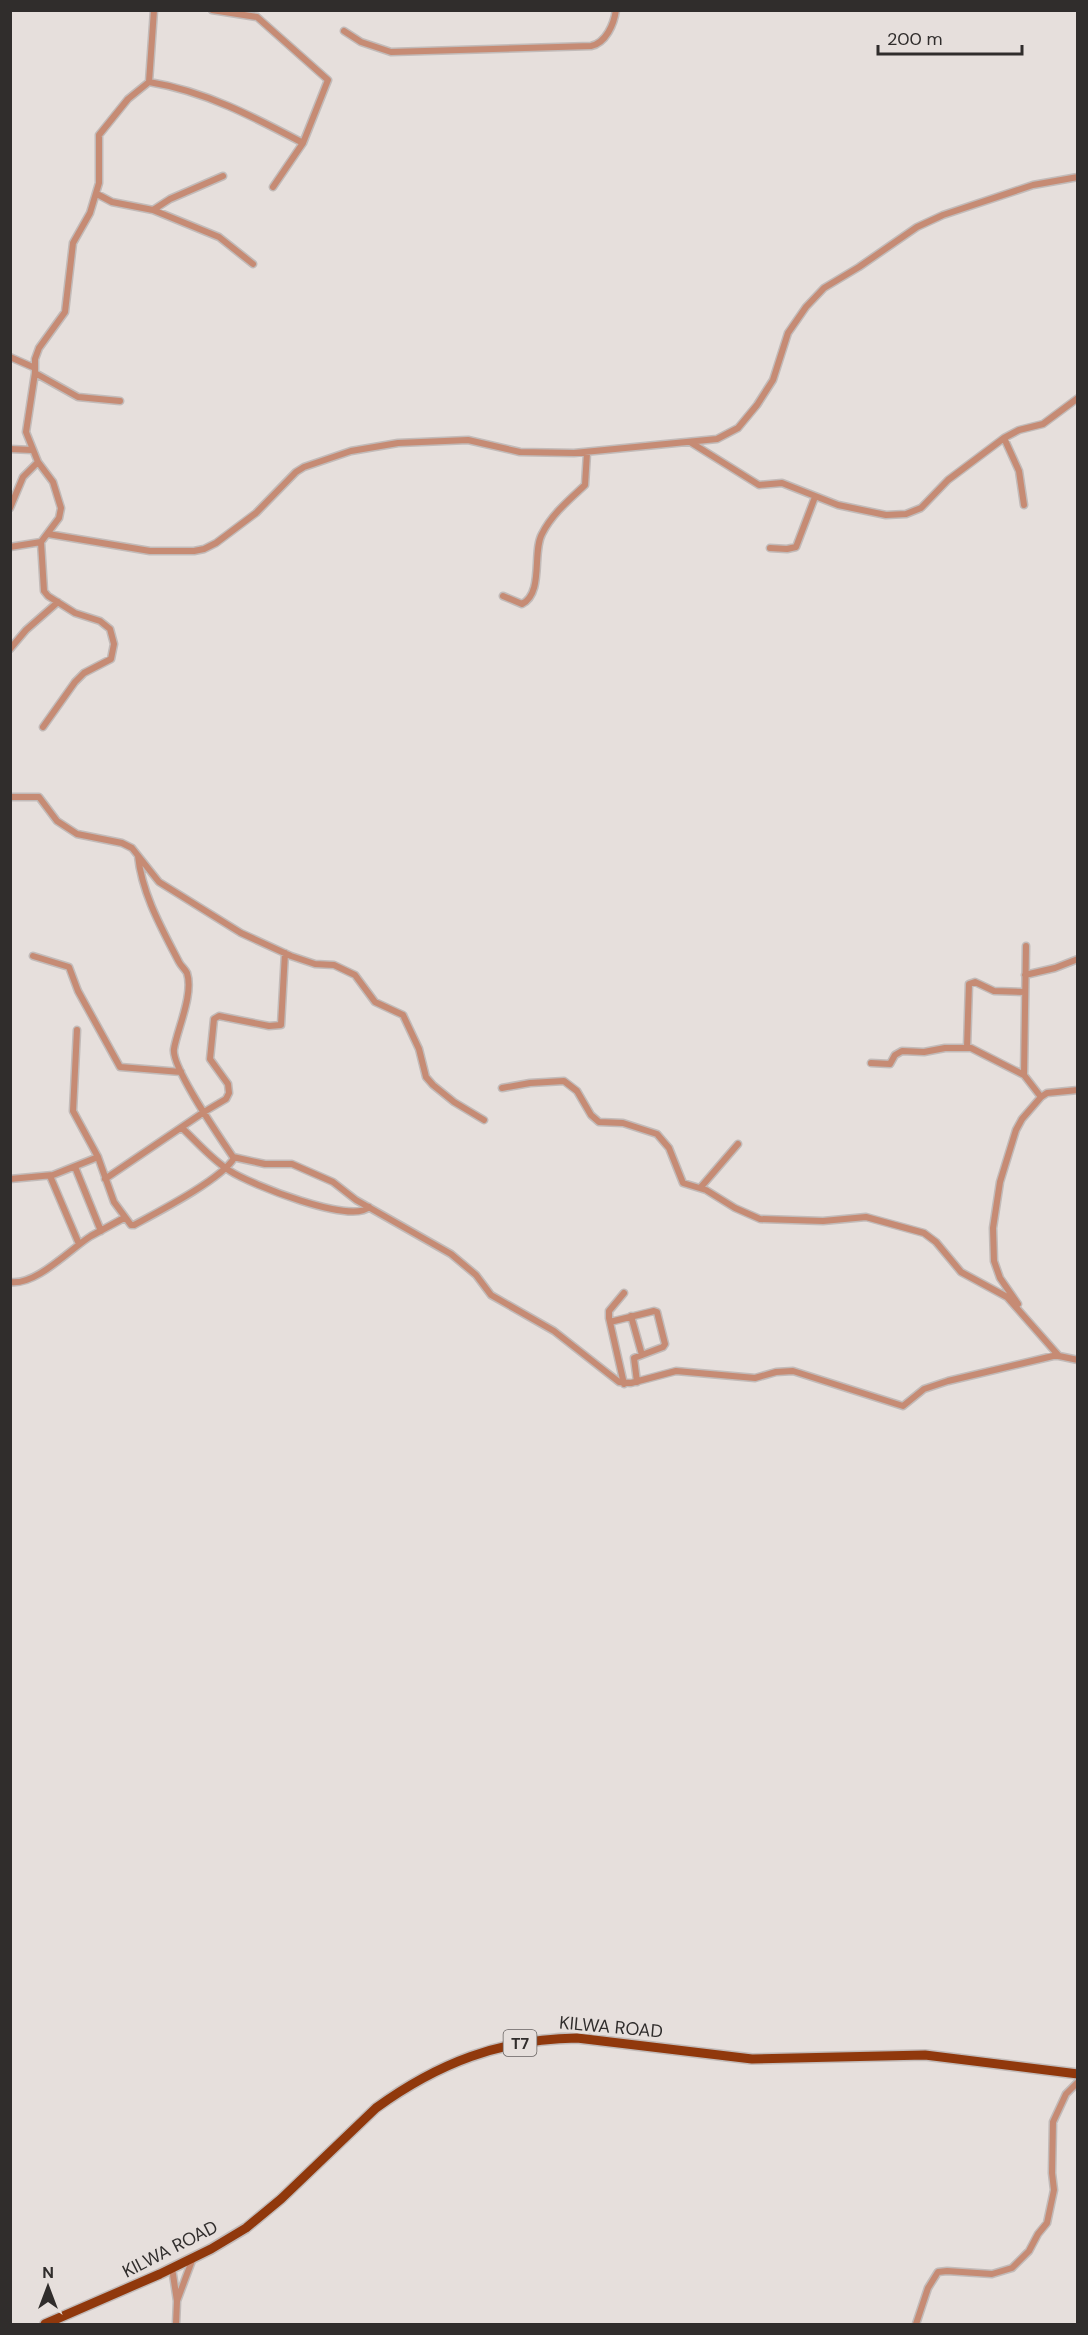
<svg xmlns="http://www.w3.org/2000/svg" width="1088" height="2335" font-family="'DM Sans',sans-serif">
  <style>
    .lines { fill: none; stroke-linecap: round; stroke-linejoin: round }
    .minor-casing { stroke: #c2bbb9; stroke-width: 9 }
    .trunk-casing { stroke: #c2bbb9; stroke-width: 12 }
    .minor { stroke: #c68b74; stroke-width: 6 }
    .trunk { stroke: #90380c; stroke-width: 9 }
    .labels { text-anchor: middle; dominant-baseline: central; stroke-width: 6; stroke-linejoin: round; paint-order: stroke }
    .shield { fill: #e6dfdc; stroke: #676261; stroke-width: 1.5 }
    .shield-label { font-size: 16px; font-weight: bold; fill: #302d2c }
    .street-label { font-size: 18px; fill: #302d2c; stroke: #e6dfdc }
  </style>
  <rect width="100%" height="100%" fill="#e6dfdc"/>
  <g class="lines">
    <defs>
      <path id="minor" d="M 212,10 L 257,17 L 328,80 L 303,143 L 273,187
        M 344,31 L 361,42 L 391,52 L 591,46 C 606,43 614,24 616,10
        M 149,82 C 205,91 254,117 303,143
        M 97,194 L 112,202 L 153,210 L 170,199 L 223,176
        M 153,210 L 219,237 L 253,264
        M 10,357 L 35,368
        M 35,373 L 78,397 L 120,401
        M 1004,438 L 1019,471 L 1024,505
        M 690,442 L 759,485 L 782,483 L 838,505 L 886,515 L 906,514 L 921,508 L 948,480 L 1004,438 L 1019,430 L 1043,424 L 1078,398
        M 10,449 L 32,450
        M 10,508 L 23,477 L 38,462
        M 48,534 L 150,551 L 194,551 L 204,549 L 216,543 L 256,513 L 296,472 L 304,467 L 351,451 L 398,443 L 468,440 L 520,452 L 574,453 L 717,439 L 738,428 L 757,405 L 773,380 L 788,333 L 806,307 L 824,288 L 859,267 L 917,227 L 943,215 L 1033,185 L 1078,177
        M 41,542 L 44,591 L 48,596 L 75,613 L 100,621 L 110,629 L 114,644 L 111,659 L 84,673 L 75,682 L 43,727
        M 10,547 L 41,542 L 59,518 L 61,508 L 53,482 L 38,462 L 26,432 L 35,373 L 35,359 L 39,348 L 65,312 L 73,243 L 90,213 L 99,183 L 99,135 L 128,99 L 149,82 L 154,10
        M 770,548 L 787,549 L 796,547 L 815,497
        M 503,596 L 522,604 C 544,593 532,552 542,534 C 552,514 569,500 585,485 L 587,453
        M 10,649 L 26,630 L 58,602
        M 10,797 L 39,797 L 57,821 L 77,834 L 122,843 L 132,848 L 159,882 L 241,933 L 291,956 L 315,964 L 334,965 L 355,975 L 375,1002 L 403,1015 L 419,1049 L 426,1077 L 433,1085 L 454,1102 L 484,1120
        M 138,856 C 142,894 162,929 179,962 C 181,966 185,969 187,973 C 194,994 177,1030 174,1049 C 171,1067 221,1139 233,1157 L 265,1164 L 292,1164 L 333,1182 L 356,1200 L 451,1254 L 476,1275 L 491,1295 L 554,1331 L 619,1382 L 631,1383 L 676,1371 L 755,1378 L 776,1372 L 793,1371 L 903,1406 L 924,1389 L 948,1381 L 1053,1356 L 1059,1356 L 1078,1360
        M 33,956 L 69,967 L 78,991 L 120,1067 L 181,1072
        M 1025,975 L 1055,968 L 1078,959
        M 77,1030 L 73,1111 L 98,1157 L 114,1202 L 131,1225 L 134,1225 C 158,1212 222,1179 234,1158
        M 967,1048 L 969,984 L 975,982 L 994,991 L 1025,992
        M 871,1063 L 890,1064 L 895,1055 L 902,1051 L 924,1052 L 945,1048 L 971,1048 L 1024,1075 L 1041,1097
        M 1024,1075 L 1026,946
        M 502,1088 L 530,1083 L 564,1081 L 577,1091 L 591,1115 L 599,1122 L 623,1123 L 657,1134 L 669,1148 L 683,1183 L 706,1190 L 735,1208 L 760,1219 L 823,1221 L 866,1217 L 924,1233 L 936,1242 L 961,1272 L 1007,1297 L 1059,1356
        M 182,1128 C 197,1142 212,1160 230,1171 C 250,1184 352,1225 369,1207
        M 75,1167 L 101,1231
        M 50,1176 L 79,1244
        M 10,1179 L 53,1175 L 98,1157
        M 105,1179 L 204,1112 L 226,1099 L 229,1093 L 228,1084 L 210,1059 L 214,1019 L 219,1016 L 269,1026 L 281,1025 L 285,953
        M 701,1187 L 738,1144
        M 10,1282 C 36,1286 70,1249 91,1236 C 102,1230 113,1224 124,1218
        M 624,1293 L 609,1311 L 609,1318 L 624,1384
        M 1018,1304 L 1000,1278 L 994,1261 L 993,1228 L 1000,1182 L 1016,1130 L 1022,1119 L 1041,1097 L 1047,1093 L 1078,1090
        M 631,1316 L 642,1355
        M 610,1322 L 654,1311 L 657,1312 L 665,1344 L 663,1347 L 634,1358 L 637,1382
        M 172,2268 L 177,2301 L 176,2324
        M 177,2301 L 193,2258
        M 916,2324 L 928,2288 L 938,2272 L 947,2271 L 992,2274 L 1012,2268 L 1029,2251 L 1038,2234 L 1047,2223 L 1054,2190 L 1052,2173 L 1053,2122 L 1066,2094 L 1078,2082"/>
      <path id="trunk" d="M 45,2324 L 160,2274 L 211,2249 L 246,2228 L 281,2199 L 376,2108 C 438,2063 500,2039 577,2038 L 752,2059 L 925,2055 L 1078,2074"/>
    </defs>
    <use href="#minor" class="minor-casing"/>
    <use href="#trunk" class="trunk-casing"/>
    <use href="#minor" class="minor"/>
    <use href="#trunk" class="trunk"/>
  </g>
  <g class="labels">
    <rect class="shield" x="503.5" y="2030" width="33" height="26" rx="4.5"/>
    <g class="shield-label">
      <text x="520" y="2043">T7</text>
    </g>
    <g class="street-label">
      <text transform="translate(611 2027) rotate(5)">KILWA ROAD</text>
      <text transform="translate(170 2249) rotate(-27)">KILWA ROAD</text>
    </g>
  </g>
  <rect width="1088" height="2335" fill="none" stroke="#302d2c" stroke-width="24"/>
  <g transform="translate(48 2287)" stroke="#e6dfdc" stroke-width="4.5" paint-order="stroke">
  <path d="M0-4.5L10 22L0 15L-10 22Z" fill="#302d2c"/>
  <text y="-9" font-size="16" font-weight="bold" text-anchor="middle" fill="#302d2c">N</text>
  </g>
  <path d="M878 45v9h144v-9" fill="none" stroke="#302d2c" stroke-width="3"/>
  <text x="887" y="45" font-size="18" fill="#302d2c" stroke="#e6dfdc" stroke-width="4.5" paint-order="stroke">200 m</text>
</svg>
